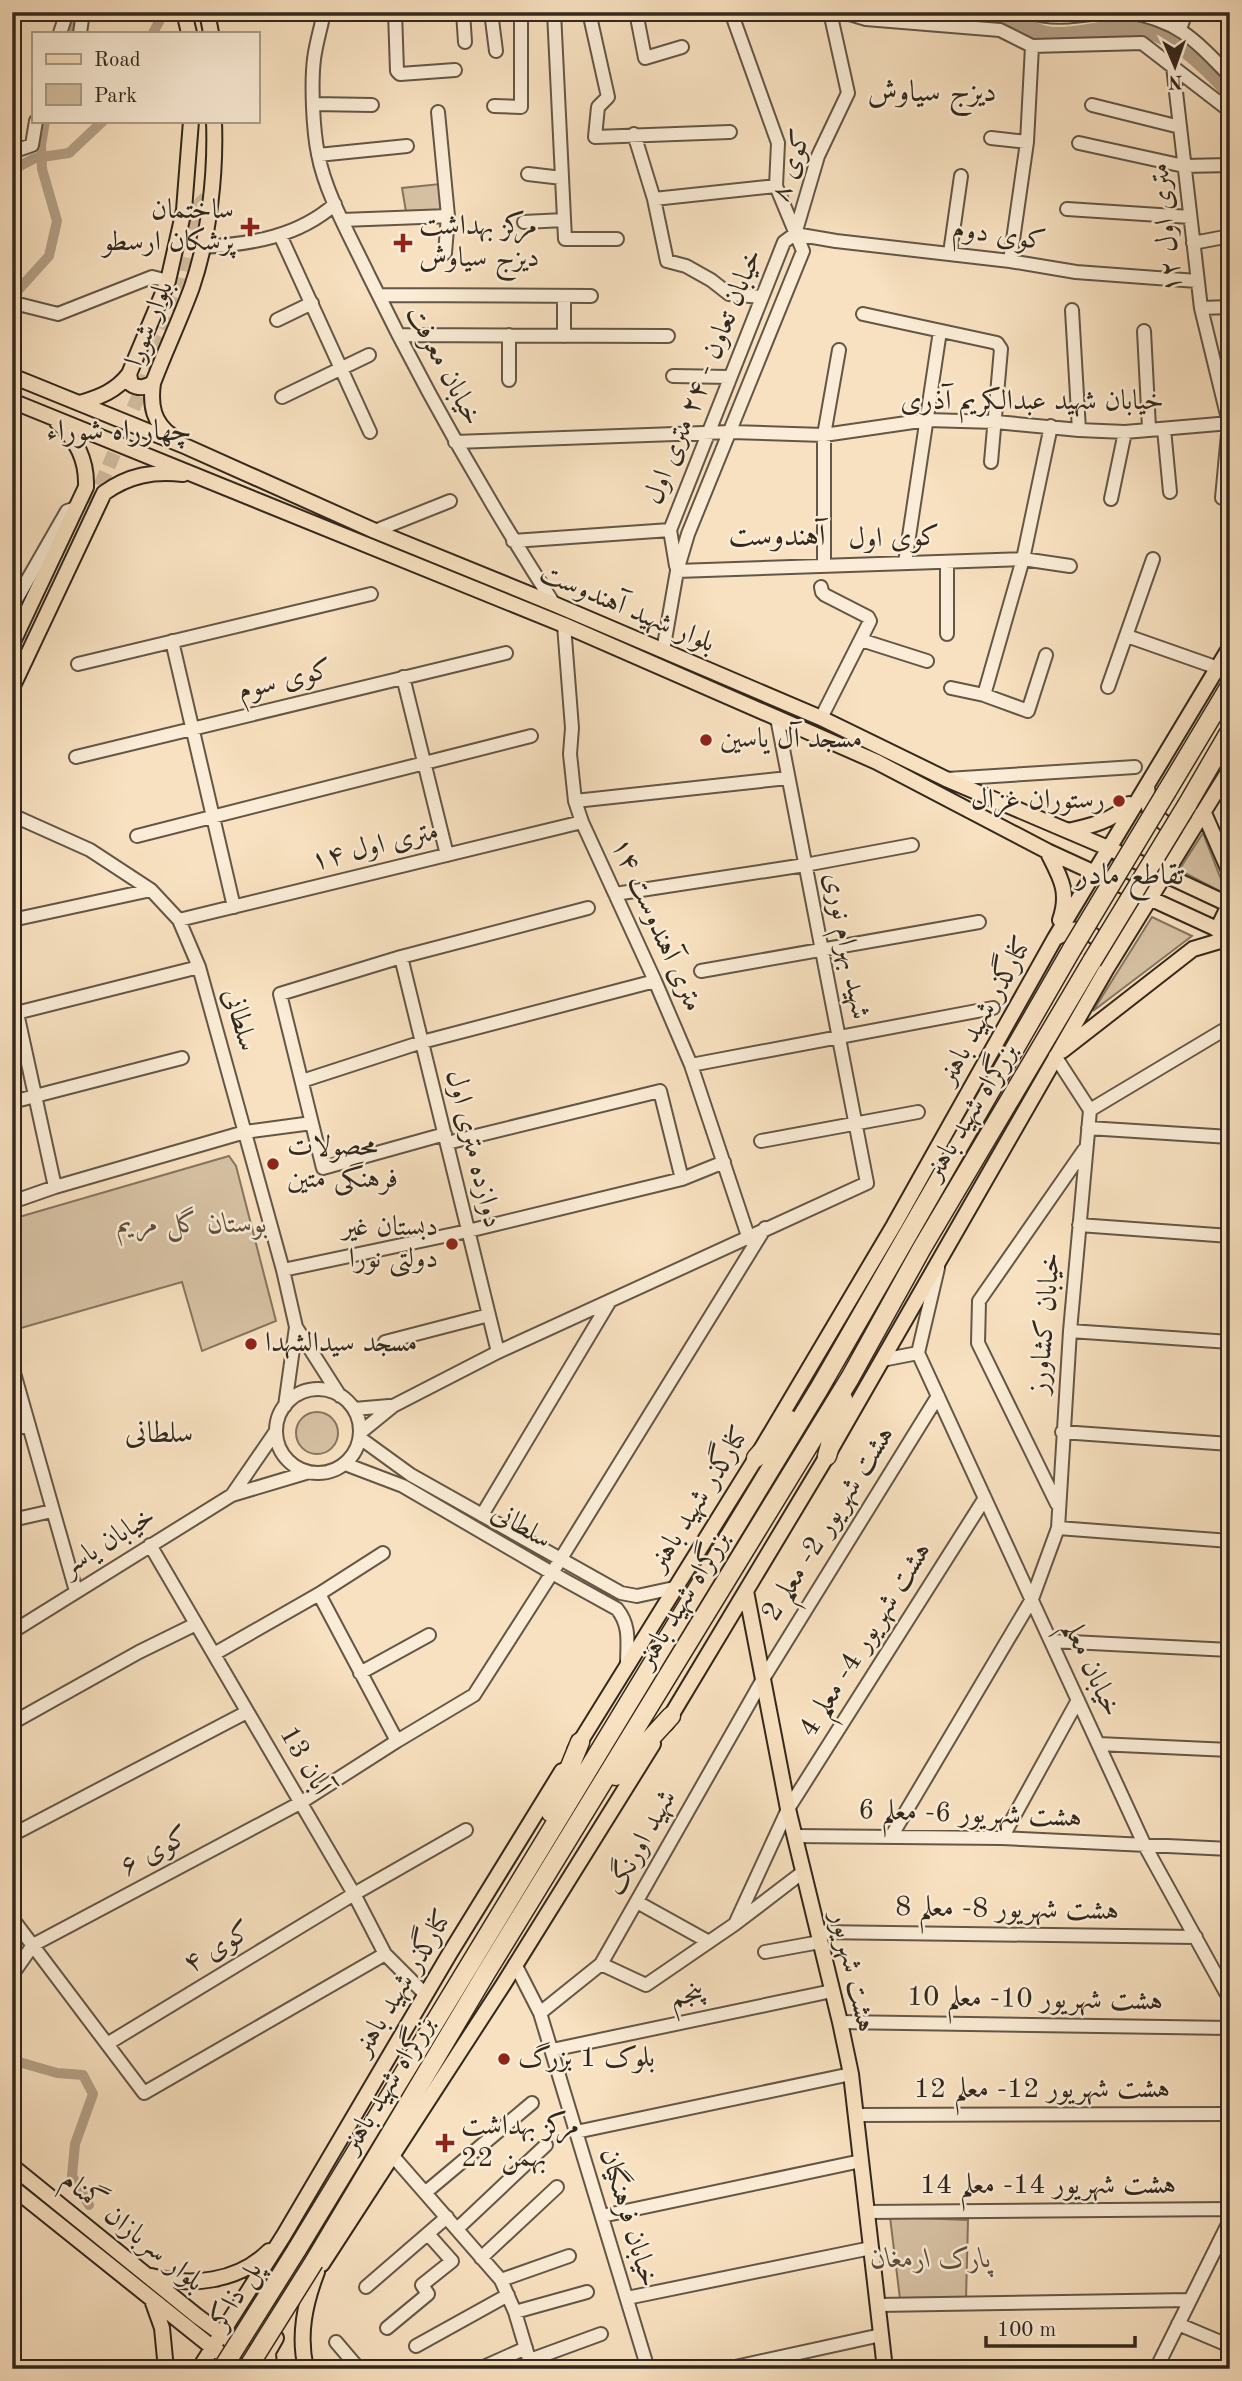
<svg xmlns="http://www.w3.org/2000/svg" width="1242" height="2381" font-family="'Old Standard TT',Amiri,serif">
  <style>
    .green { fill: #d7c2a4; stroke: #857560; stroke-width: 2 }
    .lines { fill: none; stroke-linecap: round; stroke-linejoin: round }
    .canal { stroke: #b5a289; stroke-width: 10 }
    .river { stroke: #b5a289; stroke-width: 18 }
    .major-tunnel { stroke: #d1bc9f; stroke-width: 14; stroke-dasharray: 14 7; stroke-linecap: butt }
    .minor-casing { stroke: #645646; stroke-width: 16 }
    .major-casing { stroke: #33281d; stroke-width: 18 }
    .highway-casing { stroke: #33281d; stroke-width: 21 }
    .minor { stroke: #faecd6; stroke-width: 12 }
    .major { stroke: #f8e1c0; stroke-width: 14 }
    .highway { stroke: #f8e1c0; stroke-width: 18 }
    .highway-bridge-casing { stroke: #33281d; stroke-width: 21; stroke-linecap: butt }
    .highway-bridge { stroke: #f8e1c0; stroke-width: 18 }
    .poi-dot { fill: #8f2418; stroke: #faecd6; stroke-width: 2.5 }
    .labels { text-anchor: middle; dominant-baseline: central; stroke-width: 5; stroke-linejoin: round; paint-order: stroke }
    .street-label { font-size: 28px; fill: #33281d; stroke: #faecd6 }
    .poi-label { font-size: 28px; fill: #33281d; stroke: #faecd6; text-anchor: start }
    .park-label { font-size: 28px; font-style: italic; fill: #5c4e3f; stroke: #faecd6 }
    .neighbourhood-label { font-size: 30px; fill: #33281d; stroke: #faecd6 }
  </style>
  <rect width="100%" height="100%" fill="#f8e1c0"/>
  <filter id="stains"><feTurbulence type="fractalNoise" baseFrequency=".00286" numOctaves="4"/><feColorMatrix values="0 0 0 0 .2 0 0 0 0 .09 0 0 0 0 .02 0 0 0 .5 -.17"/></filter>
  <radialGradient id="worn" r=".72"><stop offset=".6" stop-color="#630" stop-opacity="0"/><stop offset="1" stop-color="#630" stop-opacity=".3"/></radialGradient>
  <path class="green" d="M 440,184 L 443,210 L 406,212 L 402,188 Z
    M 1203,833 L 1227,895 L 1179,870 Z
    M 1152,917 L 1192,936 L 1093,1011 Z
    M 229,1156 L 236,1166 L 276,1321 L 202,1351 L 182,1282 L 21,1328 L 12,1291 L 12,1219 Z
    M296 1433a21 21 0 1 1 42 0a21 21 0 1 1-42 0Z
    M 890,2217 L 968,2220 L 966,2300 L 900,2299 Z"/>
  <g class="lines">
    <path class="canal" d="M 68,33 L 75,12
      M 153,33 L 164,12
      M 12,170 L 35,158 L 69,153 L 103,121
      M 12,297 L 49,256 L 57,221 L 42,169 L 41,145 L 45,121
      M 12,2060 L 57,2073 L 83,2075 L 93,2094 L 75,2144 L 72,2176 L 89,2205"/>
    <path class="river" d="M 965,12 C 977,14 990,15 1002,18 C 1019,22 1036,36 1053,36 C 1080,37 1106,27 1133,28 C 1171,29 1206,65 1230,91"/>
    <path class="major-tunnel" d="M 92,505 L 154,360 L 184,285 L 201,203 L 210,194
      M 12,657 L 23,633"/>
    <defs>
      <path id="minor" d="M 324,12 C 321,28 316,43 314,59 C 311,84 313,130 318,154 C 325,193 352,240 369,276 C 424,389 486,498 554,604
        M 395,12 L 397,71 L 400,74 L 455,70
        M 463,12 L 465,42
        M 491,12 L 496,51
        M 554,12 L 565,239 L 617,239
        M 589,12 L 608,97 L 598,107 L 595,137 L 730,132
        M 636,12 L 645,58 L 682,47
        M 843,12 L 866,19 L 1000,30 L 1032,46 L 1142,43 L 1230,111
        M 1029,12 C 1054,21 1082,15 1108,12
        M 1128,12 C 1178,20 1196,41 1230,76
        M 1180,29 L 1186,12
        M 60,33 L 67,12
        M 80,33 L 83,12
        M 1173,66 L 1201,308 L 1229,423 L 1222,498
        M 314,104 L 372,105
        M 1092,105 L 1180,127
        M 494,106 L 521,107 L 521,12
        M 438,112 L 448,216 L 445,253
        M 634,134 L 654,199 L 667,261 L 686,266 L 711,280 L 729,294 L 761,297
        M 991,138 L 1027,142
        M 1079,143 L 1184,166 L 1230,165
        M 12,152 L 32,145 L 36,121
        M 318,155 L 407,146
        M 528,174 L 562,178
        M 654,199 L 776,186
        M 1067,209 L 1190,217
        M 342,220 L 448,216
        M 524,222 L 564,220
        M 795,234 L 836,241 L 1010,261 L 1076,272 L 1197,281
        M 795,234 L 818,156 L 848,93 L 830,12
        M 280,235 L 370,432
        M 1193,243 L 1230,236
        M 203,247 C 251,244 298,237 335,204
        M 950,253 L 961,176
        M 1010,261 L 1027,142 L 1032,46
        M 379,295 L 591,296
        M 564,296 L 564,336
        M 22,305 L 58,314 L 152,277 L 168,281
        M 1201,308 L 1230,307
        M 1072,310 L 1079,430
        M 863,314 L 997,343 L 1001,349 L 991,462
        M 277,320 L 312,303
        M 1144,331 L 1149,428
        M 399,335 L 668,336
        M 673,376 L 730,377
        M 509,380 L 509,335
        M 282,397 L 369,355
        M 1164,429 L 1170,492
        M 455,442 L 731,432 L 824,435 L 927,420 L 996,422 L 1079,430 L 1125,432 L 1230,423
        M 1111,499 L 1125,432
        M 375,531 L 450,501
        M 513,541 L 670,530
        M 905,563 L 940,331
        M 676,566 L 670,530 L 784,242 L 795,234
        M 824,566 L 824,435 L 839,350
        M 677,571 L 1023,559 L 1070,566
        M 12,607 L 67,511 L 76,508
        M 564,625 L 572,728 L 570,754 L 575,801 L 582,822 L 655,981 L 691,1065 L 748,1236
        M 947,634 L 947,562
        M 1127,636 L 1218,668
        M 861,640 L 927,661
        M 172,641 L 234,907
        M 663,651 L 677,571 L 688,534 L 803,251 L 776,186 L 778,143 L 731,12
        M 78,664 L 371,594
        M 403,677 L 447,855
        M 1108,687 L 1153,559
        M 951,688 L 984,695 L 1028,711 L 1046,655
        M 984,695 L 1023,559 L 1051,426
        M 821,718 L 870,621 L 868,617 L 825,595 L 822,592 L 821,587
        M 76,757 L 506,653
        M 947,779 L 1135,767
        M 575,801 L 788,778
        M 12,815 L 90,850 L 151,890 L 179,920 L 199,967 L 283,1270 L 296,1327 L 340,1396
        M 137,836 L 531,736
        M 615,894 L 805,865 L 912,845
        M 12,920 L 151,890
        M 179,920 L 582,822
        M 401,957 L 498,1352
        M 701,971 L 979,922
        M 17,1013 L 55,1187
        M 12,1014 L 199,967
        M 691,1065 L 993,1008
        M 302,1081 L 422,1042 L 655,981
        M 12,1102 L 182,1058
        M 1090,1110 L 1222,1031 L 1230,1031
        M 1088,1128 L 1230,1137
        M 445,1134 L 323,1168 L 280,994 L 401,957 L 588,908
        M 761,1141 L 918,1112
        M 447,1143 L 660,1091 L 682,1179
        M 12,1202 L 55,1187 L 245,1132 L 312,1123
        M 1079,1225 L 1230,1236
        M 283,1270 L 468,1231 L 682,1179 L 724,1162
        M 1070,1331 L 1230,1342
        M 385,1342 L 489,1315
        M 918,1353 L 1145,1846 L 1230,2000
        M 918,1353 L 938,1268
        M 882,1360 L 918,1353
        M 12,1366 L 76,1591
        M276 1431a42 42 0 1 1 84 0a42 42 0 1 1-84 0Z
        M 285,1406 L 296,1327
        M 354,1409 L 389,1406
        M 12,1429 L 29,1425
        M 361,1432 L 393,1406 L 498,1352 L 867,1183 L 777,718
        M 1062,1432 L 1230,1444
        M 360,1438 L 411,1475 L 621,1593 L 637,1596 L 674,1588
        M 345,1464 L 403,1486 L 552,1573 L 617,1609 C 631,1626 627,1644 627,1665
        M 232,1495 L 276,1431
        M 1057,1504 L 978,1343 L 979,1301 L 1084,1150
        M 482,1515 L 610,1301
        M 12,1520 L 52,1511
        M 1058,1528 L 1230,1541
        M 150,1545 L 354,1894 L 385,1954 L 425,1994
        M 319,1594 L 397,1741
        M 12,1632 L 232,1495 L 309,1472
        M 1051,1641 L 1230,1650
        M 214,1654 L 319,1594 L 383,1553
        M 360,1673 L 429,1635
        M 12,1723 L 139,1652 L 196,1624
        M 1098,1744 L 1230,1750
        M 12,1835 L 247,1712
        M 892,1835 L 1032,1599 L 1058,1528 L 1070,1331 L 1090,1110 L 1055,1056
        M 794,1836 L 1002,1838 L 1230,1849
        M 1002,1838 L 1078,1700
        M 637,1902 L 709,1942
        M 12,1918 L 144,2093 L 385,1954
        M 735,1924 L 788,1809 L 985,1498
        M 818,1932 L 1196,1937
        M 765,1952 L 820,1942
        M 515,1964 L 540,2013 L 648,2369
        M 601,1964 L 646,1985 L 735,1924 L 803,1872
        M 12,1975 L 33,1945 L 300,1803 L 397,1741 L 474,1695 L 552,1573 L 765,1228
        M 540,2013 L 601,1964 L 763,1679 L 938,1396
        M 840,2022 L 1230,2028
        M 107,2044 L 354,1894 L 466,1830
        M 552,2050 L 832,1991
        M 855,2115 L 1230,2114
        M 576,2132 L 851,2074
        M 392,2155 L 501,2280 L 515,2312 L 532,2369
        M 426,2192 L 532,2103
        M 867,2212 L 1230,2209
        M 602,2216 L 861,2161
        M 457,2229 L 546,2145
        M 481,2258 L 557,2187
        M 501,2280 L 569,2256
        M 366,2287 L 447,2217
        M 627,2298 L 871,2248
        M 878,2305 L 1189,2300
        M 515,2312 L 587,2292
        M 1178,2324 L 1230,2346
        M 387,2328 L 428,2294 L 422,2285 L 452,2261 L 428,2234
        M 336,2342 L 359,2369
        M 416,2346 L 508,2295
        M 530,2360 L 601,2334
        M 479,2369 L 526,2348
        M 726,2369 L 881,2335
        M 1156,2369 L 1230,2220"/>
      <path id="major" d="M 184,12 L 189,33
        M 207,12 L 211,33
        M 129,374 L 131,384 C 139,389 145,388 153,383
        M 12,376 L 187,447 L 375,531 L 554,604 L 821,718 L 946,779 L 1108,848 L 1230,905
        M 12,401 L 564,625 L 777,718 L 877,762 L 1047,851 L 1230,935
        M 80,403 C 100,397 116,391 129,374 L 168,281 L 184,210 L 191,121
        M 172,436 C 153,423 150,405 153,383 C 165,351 180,320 192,287 C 209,237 216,174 214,121
        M 12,644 L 86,487 C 87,460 77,440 57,422
        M 12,688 L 104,493 C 129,475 153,471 183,474
        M 1147,786 L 1149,808 L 1164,823 L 1182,825
        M 1199,816 L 1204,813 L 1230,873
        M 1068,831 C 1091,826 1112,821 1129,804
        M 1047,851 C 1060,877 1070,891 1060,920
        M 1217,930 L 1229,905
        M 1055,938 C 1060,936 1066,932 1071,930 C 1085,927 1103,939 1106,953
        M 1062,1051 L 1193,949 L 1230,938
        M 746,1591 L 788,1809 L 840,2022 L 851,2074 L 885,2369
        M 666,1724 L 827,1456 L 1107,968 L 1230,769
        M 575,1750 L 756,1458 L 894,1225 L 1055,938 L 1230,647
        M 12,2166 L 197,2316 L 261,2363
        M 12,2187 L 213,2348 L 243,2369
        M 322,2264 L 503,1985 L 653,1744
        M 151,2276 C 191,2287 238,2282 269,2251
        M 152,2300 L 162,2328 L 166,2369
        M 199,2369 L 284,2235 L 450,1953 L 562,1771
        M 269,2369 L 268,2352 L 276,2338
        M 306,2369 C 298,2335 305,2303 317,2272"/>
      <path id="highway" d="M 1167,791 L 1230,686
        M 1187,805 L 1230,731
        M 827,1456 L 843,1399
        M 756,1458 L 790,1420
        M 616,1776 L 671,1716
        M 551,1813 L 580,1742
        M 296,2251 L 819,1389 L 1072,949
        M 314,2262 L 486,1973 L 850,1378 L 922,1248 L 1092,961"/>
    </defs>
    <use href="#minor" class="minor-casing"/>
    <use href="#major" class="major-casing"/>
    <use href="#highway" class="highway-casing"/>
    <use href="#minor" class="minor"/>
    <use href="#major" class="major"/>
    <use href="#highway" class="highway"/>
    <defs>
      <path id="highway-bridge" d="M 1072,949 L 1167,791
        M 1092,961 L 1187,805
        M 222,2369 L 296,2251
        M 247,2369 L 314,2262"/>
    </defs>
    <use href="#highway-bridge" class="highway-bridge-casing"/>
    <use href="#highway-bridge" class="highway-bridge"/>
  </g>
  <g class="poi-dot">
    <path d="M246.5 216.5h7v7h7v7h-7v7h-7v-7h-7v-7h7z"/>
    <path d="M399.5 232.5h7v7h7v7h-7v7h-7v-7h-7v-7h7z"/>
    <circle cx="706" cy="740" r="7"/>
    <circle cx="1119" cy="801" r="7"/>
    <circle cx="273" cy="1164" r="7"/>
    <circle cx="452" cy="1244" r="7"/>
    <circle cx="251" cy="1344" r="7"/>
    <circle cx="504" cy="2059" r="7"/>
    <path d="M441.5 2132.5h7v7h7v7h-7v7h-7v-7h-7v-7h7z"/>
  </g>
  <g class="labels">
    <g class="street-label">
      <text transform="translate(792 166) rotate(-71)">کوی ۸</text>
      <text transform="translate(1167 228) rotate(-96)">۱۲ متری اول</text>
      <text transform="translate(999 236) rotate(8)">کوی دوم</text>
      <text transform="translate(150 324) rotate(-69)">بلوار شورا</text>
      <text transform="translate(443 366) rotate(62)">خیابان معرفت</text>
      <text transform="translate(704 377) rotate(-68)">خیابان تعاون - ۲۴ متری اول</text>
      <text x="1032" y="402">خیابان شهید عبدالکریم آذری</text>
      <text transform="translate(894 539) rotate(-2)">کوی اول</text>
      <text transform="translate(627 609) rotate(23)">بلوار شهید آهندوست</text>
      <text transform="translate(285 681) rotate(-14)">کوی سوم</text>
      <text transform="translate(375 847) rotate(-14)">۱۴ متری اول</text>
      <text transform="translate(656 925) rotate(66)">۱۴ متری آهندوست</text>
      <text transform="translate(846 946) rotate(79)">شهید بهرام نوری</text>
      <text transform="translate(986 1011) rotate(-61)">کنارگذر شهید باهنر</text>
      <text transform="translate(239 1020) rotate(74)">سلطانی</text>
      <text transform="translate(972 1112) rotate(-59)">بزرگراه شهید باهنر</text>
      <text transform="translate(473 1149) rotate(76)">دوازده متری اول</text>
      <text transform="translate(1046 1323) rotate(-85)">خیابان کشاورز</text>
      <text transform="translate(700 1499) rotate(-58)">کنارگذر شهید باهنر</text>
      <text transform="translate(829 1524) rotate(-58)">هشت شهریور 2- معلم 2</text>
      <text transform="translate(521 1527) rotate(30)">سلطانی</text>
      <text transform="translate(109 1542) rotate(-32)">خیابان یاسر</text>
      <text transform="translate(684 1600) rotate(-59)">بزرگراه شهید باهنر</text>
      <text transform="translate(866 1640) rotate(-58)">هشت شهریور 4- معلم 4</text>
      <text transform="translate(1091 1669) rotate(65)">خیابان معلم</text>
      <text transform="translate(304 1761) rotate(60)">13 آبان</text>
      <text transform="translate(970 1815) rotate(2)">هشت شهریور 6- معلم 6</text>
      <text transform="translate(642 1843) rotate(-61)">شهید اورنگ</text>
      <text transform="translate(155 1852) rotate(-28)">کوی ۶</text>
      <text transform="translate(1007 1910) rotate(1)">هشت شهریور 8- معلم 8</text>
      <text transform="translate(218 1948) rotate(-31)">کوی ۴</text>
      <text transform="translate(852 1972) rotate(77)">هشت شهریور</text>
      <text transform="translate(404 1983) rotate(-59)">کنارگذر شهید باهنر</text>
      <text transform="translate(687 1996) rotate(-12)">پنجم</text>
      <text transform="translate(1035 2000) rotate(1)">هشت شهریور 10- معلم 10</text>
      <text transform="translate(389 2085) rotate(-59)">بزرگراه شهید باهنر</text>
      <text x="1042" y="2090">هشت شهریور 12- معلم 12</text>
      <text x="1048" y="2186">هشت شهریور 14- معلم 14</text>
      <text transform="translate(628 2218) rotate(73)">خیابان فرهنگیان</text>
      <text transform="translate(132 2232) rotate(39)">بلوار سربازان گمنام</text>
      <text transform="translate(237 2296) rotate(-58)">پل ذاکر</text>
    </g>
    <g class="poi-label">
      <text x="234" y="211" text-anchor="end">ساختمان<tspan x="234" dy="32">پزشکان ارسطو</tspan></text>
      <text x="419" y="227">مرکز بهداشت<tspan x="419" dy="32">دیزج سیاوش</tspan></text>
      <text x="720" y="740">مسجد آل یاسین</text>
      <text x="1105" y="801" text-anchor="end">رستوران غزال</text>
      <text x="287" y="1148">محصولات<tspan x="287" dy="32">فرهنگی متین</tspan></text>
      <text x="438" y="1228" text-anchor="end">دبستان غیر<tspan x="438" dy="32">دولتی نورا</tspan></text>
      <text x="265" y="1344">مسجد سیدالشهدا</text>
      <text x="518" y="2059">بلوک 1 بزرگ</text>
      <text x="461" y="2127">مرکز بهداشت<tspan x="461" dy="32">22 بهمن</tspan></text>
    </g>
    <g class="park-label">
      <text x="192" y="1225">بوستان گل مریم</text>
      <text x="931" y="2260">پارک ارمغان</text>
    </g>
    <g class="neighbourhood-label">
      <text x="932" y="93">دیزج سیاوش</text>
      <text x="119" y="432">چهارراه شوراء</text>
      <text x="777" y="537">آهندوست</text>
      <text x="1130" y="876">تقاطع مادر</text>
      <text x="159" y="1434">سلطانی</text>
    </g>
  </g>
  <rect width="1242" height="2381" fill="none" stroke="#f8e1c0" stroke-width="42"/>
  <rect x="14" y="14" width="1214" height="2353" fill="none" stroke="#33281d" stroke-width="3.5"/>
  <rect x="21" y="21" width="1200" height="2339" fill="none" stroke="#33281d" stroke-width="2"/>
  <rect x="32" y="32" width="228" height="91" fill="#faecd6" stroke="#aa9e8c" stroke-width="2"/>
  <rect x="46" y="54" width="35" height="10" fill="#f8e1c0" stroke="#aa9e8c" stroke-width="2"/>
  <text x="94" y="66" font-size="21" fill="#33281d">Road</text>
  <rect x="46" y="84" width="35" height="21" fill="#d7c2a4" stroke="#aa9e8c" stroke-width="2"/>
  <text x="94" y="102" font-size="21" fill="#33281d">Park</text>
  <g transform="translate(1175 66) rotate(178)" stroke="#faecd6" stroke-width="5" paint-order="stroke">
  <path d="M0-5L12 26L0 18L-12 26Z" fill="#33281d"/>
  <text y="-10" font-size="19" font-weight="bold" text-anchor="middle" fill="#33281d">N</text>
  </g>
  <path d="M986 2336v10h149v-10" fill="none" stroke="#33281d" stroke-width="3.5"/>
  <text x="997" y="2336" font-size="21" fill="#33281d" stroke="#faecd6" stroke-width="5" paint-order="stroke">100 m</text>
  <rect width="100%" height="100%" filter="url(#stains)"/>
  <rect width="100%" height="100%" fill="url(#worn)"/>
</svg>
